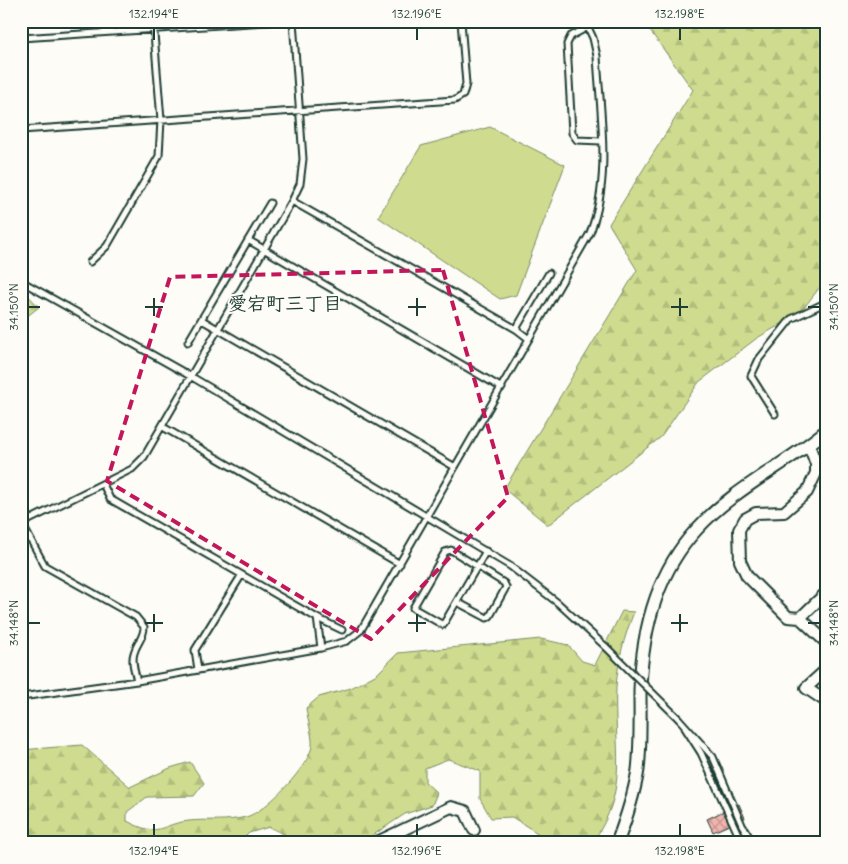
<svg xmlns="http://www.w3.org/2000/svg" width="848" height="864" font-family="Delius,'Klee One',sans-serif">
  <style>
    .forest { fill: url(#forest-firs); stroke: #778c62 }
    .pitch { fill: #cfdc8f; stroke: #778c62 }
    .building { fill: url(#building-cross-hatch); stroke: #1f3d34 }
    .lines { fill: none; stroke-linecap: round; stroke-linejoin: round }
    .service-casing { stroke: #1f3d34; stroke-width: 9 }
    .minor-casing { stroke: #1f3d34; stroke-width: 14 }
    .tertiary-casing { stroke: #1f3d34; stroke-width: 15 }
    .service { stroke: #fdfcf7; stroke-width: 5 }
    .minor { stroke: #fdfcf7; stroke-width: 10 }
    .tertiary { stroke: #fdfcf7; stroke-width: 11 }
    .service-bridge-casing { stroke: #1f3d34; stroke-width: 9; stroke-linecap: butt }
    .service-bridge { stroke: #fdfcf7; stroke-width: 5 }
    .marked { fill: none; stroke: #c2185b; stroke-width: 4; stroke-dasharray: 10 6; stroke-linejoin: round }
    .ticks { fill: none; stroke: #1f3d34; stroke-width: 2 }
    .labels { text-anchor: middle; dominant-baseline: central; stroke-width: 4; stroke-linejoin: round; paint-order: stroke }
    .neighbourhood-label { font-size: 19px; font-weight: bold; fill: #1f3d34; stroke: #fdfcf7 }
    .neatline { fill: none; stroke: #1f3d34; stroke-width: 2 }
    .ticks-label { font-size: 12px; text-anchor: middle; fill: #1f3d34 }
  </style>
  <defs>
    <pattern id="forest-firs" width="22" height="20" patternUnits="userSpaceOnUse" patternTransform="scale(1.25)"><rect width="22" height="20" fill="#cfdc8f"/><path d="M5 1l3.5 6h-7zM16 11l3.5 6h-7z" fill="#b1be7c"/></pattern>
    <pattern id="building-cross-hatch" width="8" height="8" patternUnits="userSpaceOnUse" patternTransform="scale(1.25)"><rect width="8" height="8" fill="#f1b5af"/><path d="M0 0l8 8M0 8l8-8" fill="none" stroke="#c3948f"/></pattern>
  </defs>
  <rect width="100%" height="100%" fill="#fdfcf7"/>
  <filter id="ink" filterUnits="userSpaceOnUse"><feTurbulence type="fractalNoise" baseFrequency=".02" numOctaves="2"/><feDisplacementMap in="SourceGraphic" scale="10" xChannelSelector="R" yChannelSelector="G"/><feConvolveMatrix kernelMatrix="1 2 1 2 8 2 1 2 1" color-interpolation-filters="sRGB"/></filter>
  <g filter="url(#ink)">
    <path class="forest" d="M 643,21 L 827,21 L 827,278 L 799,314 L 757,338 L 699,382 L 661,437 L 548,525 L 504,489 L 637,270 L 609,224 L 693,90 Z
      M 21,288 L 39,307 L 21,321 Z
      M 622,611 L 634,612 C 624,637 618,660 616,687 C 613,747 631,788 592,843 L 553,843 L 512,817 L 491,818 L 480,799 L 480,771 L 448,759 L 425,768 L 425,782 L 437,793 L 432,805 L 405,814 L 364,841 L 359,843 L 302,843 L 269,827 L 249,833 L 239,843 L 137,843 L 134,839 L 127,843 L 21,843 L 21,750 L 82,745 L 130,787 L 170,768 L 190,762 L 204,783 L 194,796 L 147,797 L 127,812 L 127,821 C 161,839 159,824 189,821 C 208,819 227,822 246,817 C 266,812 309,766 312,746 C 313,735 307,719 306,708 L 319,697 L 351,688 L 377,674 L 398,653 L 541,639 L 568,645 L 582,661 L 595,665 Z"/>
    <path class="pitch" d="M 490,127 L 565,165 L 516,295 L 500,299 L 378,217 L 421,146 Z"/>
    <path class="building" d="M 739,804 L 745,818 L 713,832 L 707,819 Z"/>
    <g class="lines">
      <defs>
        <path id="service" d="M 588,27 L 571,36 L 567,44 L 572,133 L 577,140 L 601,141
          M 21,38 L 281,21
          M 21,130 L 455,100 L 463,95 L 466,84 L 461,21
          M 292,201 L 516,329 L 529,339
          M 248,240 L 502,388
          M 90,262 L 107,246 L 159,156 L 161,120 L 153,21
          M 21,281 L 192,377 L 510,566 L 558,603 L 606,647
          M 202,320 L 455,467
          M 516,329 L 549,273
          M 188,342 L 270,203
          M 775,414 L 751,376 L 759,359 L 791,319 L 827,302
          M 163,427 L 400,564
          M 103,484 L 110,499 L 317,618 L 321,648
          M 21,524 L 132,469 L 144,457 L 292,201 L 300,184 L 303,159 L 293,21
          M 22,524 L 45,566 L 136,617 L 144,627 C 144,638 137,642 134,653 C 131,662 135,672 137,681
          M 457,602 L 487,618 L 490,616 L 506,587 L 504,583 L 451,550 L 445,552 L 413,608 L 443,625 L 486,551
          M 317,618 L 342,630
          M 198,670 L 195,650 L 241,576
          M 21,697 L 137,681 L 321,648 L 347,641 L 361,630 L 590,233 C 612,178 600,114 597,56 L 593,38 L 585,21
          M 679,719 L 713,757 L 742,825 L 753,843
          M 685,728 L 701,753 L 742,843"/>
        <path id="minor" d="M 809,445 L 816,464 L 816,473 L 807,492 L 784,512 L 756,513 L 745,519 L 739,530 L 740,561 L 747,576 L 788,617 L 800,618 L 827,643
          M 800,618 L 827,592
          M 827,669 L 806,688 L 827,702
          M 375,843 L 451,807 L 465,811 L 474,830"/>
        <path id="tertiary" d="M 617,843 C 626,819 634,795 638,770 C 641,743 640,717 640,690 C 642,631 656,573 697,529 C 734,488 786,465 827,430"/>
      </defs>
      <use href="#service" class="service-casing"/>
      <use href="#minor" class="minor-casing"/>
      <use href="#tertiary" class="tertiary-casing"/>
      <use href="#service" class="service"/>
      <use href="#minor" class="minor"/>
      <use href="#tertiary" class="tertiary"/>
      <defs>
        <path id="service-bridge" d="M 606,647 L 679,719"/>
      </defs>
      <use href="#service-bridge" class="service-bridge-casing"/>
      <use href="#service-bridge" class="service-bridge"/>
    </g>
  </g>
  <path class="marked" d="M 443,270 L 508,497 L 371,639 L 107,481 L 170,277 Z"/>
  <path class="ticks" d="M 154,28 L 154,40M 417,28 L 417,40M 680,28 L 680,40M 154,298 L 154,316M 417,298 L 417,316M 680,298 L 680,316M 28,307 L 40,307M 145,307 L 163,307M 408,307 L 426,307M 671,307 L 688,307M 808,307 L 820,307M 154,614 L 154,632M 417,614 L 417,632M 680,614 L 680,632M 28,623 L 40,623M 145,623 L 163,623M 408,623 L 426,623M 671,623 L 688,623M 808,623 L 820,623M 154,824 L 154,836M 417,824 L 417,836M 680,824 L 680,836"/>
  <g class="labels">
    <g class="neighbourhood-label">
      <text x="285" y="303">愛宕町三丁目</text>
    </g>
  </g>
  <rect width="848" height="864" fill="none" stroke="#fdfcf7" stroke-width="55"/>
  <rect x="28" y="28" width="792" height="808" class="neatline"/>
  <g class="ticks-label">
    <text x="154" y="18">132.194°E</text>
    <text x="417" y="18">132.196°E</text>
    <text x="680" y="18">132.198°E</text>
    <text transform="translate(14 307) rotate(-90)" y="4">34.150°N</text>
    <text transform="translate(834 307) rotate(-90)" y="4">34.150°N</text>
    <text transform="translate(14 623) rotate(-90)" y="4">34.148°N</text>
    <text transform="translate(834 623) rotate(-90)" y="4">34.148°N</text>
    <text x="154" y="855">132.194°E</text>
    <text x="417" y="855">132.196°E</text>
    <text x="680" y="855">132.198°E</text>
  </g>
</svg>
